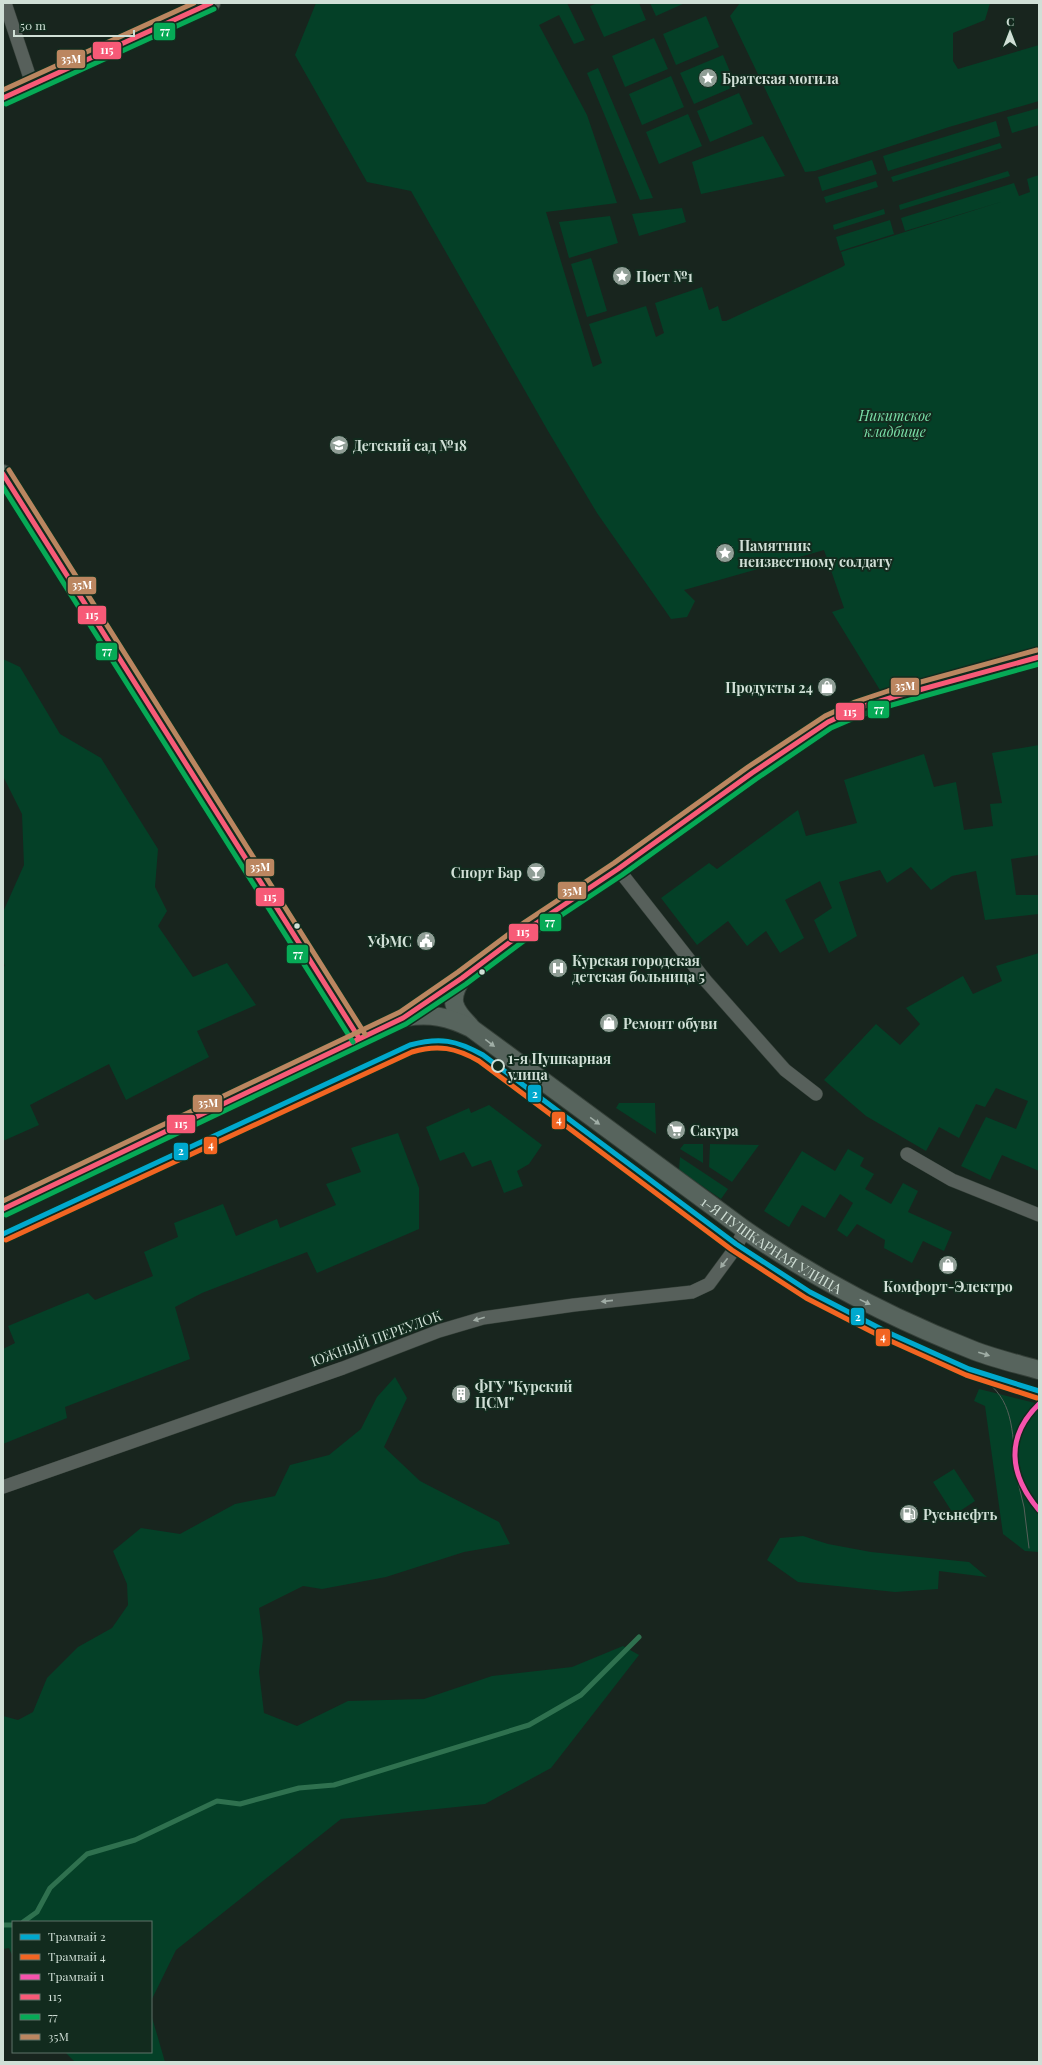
<svg xmlns="http://www.w3.org/2000/svg" width="1042" height="2065" font-family="'Playfair Display',serif">
  <style>
    .green { fill: #044027 }
    .lines { fill: none; stroke-linecap: round; stroke-linejoin: round }
    .stream { stroke: #2f714f; stroke-width: 5 }
    .street-casing { stroke: #354039; stroke-width: 14 }
    .secondary-casing { stroke: #354039; stroke-width: 20 }
    .street { stroke: #57605b; stroke-width: 13 }
    .secondary { stroke: #57645d; stroke-width: 18 }
    .tram { stroke: #57605a; stroke-width: 1 }
    .bus-1-casing { stroke: #122b1e; stroke-width: 8 }
    .bus-2-casing { stroke: #122b1e; stroke-width: 8 }
    .bus-3-casing { stroke: #122b1e; stroke-width: 8 }
    .bus-1 { stroke: #f75a77; stroke-width: 5 }
    .bus-2 { stroke: #06aa56; stroke-width: 5 }
    .bus-3 { stroke: #bb8660; stroke-width: 5 }
    .tram-1-casing { stroke: #122b1e; stroke-width: 8 }
    .tram-2-casing { stroke: #122b1e; stroke-width: 8 }
    .tram-3-casing { stroke: #122b1e; stroke-width: 8 }
    .tram-1 { stroke: #00a9ce; stroke-width: 5 }
    .tram-2 { stroke: #f26522; stroke-width: 5 }
    .tram-3 { stroke: #f653ac; stroke-width: 5 }
    .oneway { fill: #a0aea6 }
    .oneway2 { fill: #a0aca5 }
    .bus-dot { fill: #d0dfd6; stroke: #122b1e; stroke-width: 1.5 }
    .stop-dot { fill: #122b1e; stroke: #d0dfd6; stroke-width: 2 }
    .labels { text-anchor: middle; dominant-baseline: central; stroke-width: 4; stroke-linejoin: round; paint-order: stroke }
    .poi-label { font-size: 14px; font-weight: bold; fill: #d0dfd6; stroke: #122b1e; text-anchor: start }
    .park-label { font-size: 14px; font-style: italic; fill: #7be0a9; stroke: #122b1e }
    .stop-label { font-size: 14px; font-weight: bold; fill: #d0dfd6; stroke: #122b1e; text-anchor: start }
    .street-label { font-size: 14px; fill: #d0dfd6; stroke: #122b1e }
    .line-badge { stroke: #122b1e; stroke-width: 1.5 }
    .badge-label { font-size: 11px; text-anchor: middle; font-weight: bold; fill: #fff }
  </style>
  <rect width="100%" height="100%" fill="#18251e"/>
  <path class="green" d="M 316,3 L 567,3 L 585,40 L 574,44 L 559,15 L 539,25 L 587,115 L 617,203 L 546,212 L 593,367 L 602,363 L 589,324 L 646,306 L 656,337 L 664,333 L 655,303 L 702,287 L 709,310 L 718,306 L 722,321 L 726,321 L 842,267 L 845,265 L 841,252 L 1004,201 L 905,231 L 901,218 L 1014,183 L 1019,196 L 1030,192 L 1027,179 L 1039,175 L 1039,652 L 883,695 L 832,612 L 844,608 L 824,550 L 684,590 L 695,601 L 687,617 L 671,619 L 597,513 L 548,431 L 411,191 L 367,182 L 295,55 Z
    M 598,3 L 639,3 L 646,20 L 604,37 L 590,6 Z
    M 650,3 L 685,3 L 656,16 Z
    M 740,3 L 990,3 L 985,20 L 953,33 L 953,61 L 958,69 L 1039,45 L 1039,101 L 949,127 L 815,171 L 805,172 L 730,16 Z
    M 706,16 L 719,47 L 676,65 L 663,34 Z
    M 654,38 L 668,69 L 625,87 L 612,56 Z
    M 723,55 L 736,86 L 694,104 L 680,73 Z
    M 598,68 L 653,198 L 640,200 L 587,73 Z
    M 671,76 L 684,107 L 642,125 L 629,94 Z
    M 739,93 L 753,124 L 710,142 L 697,111 Z
    M 1039,108 L 1039,125 L 1012,133 L 1007,117 Z
    M 688,114 L 702,146 L 659,164 L 646,132 Z
    M 996,121 L 1000,136 L 888,171 L 883,156 Z
    M 763,136 L 785,176 L 701,194 L 692,162 Z
    M 1000,143 L 1002,148 L 893,182 L 891,177 Z
    M 872,160 L 877,174 L 822,191 L 818,177 Z
    M 1008,171 L 1010,176 L 900,210 L 899,205 Z
    M 876,181 L 878,187 L 826,203 L 824,197 Z
    M 682,208 L 686,222 L 639,236 L 632,214 Z
    M 884,209 L 885,214 L 834,230 L 833,225 Z
    M 610,216 L 618,243 L 569,258 L 559,222 Z
    M 890,220 L 894,234 L 840,251 L 836,237 Z
    M 591,258 L 607,311 L 587,317 L 571,264 Z
    M 3,659 L 20,667 L 60,734 L 101,758 L 158,849 L 155,887 L 167,911 L 158,926 L 193,977 L 227,963 L 256,1005 L 197,1031 L 209,1057 L 126,1100 L 109,1064 L 30,1105 L 39,1125 L 3,1141 L 3,967 L 5,966 L 3,961 L 3,912 L 24,865 L 22,814 L 3,776 Z
    M 1039,745 L 1039,855 L 1011,859 L 1016,895 L 1039,895 L 1039,914 L 985,920 L 976,871 L 952,876 L 931,890 L 911,867 L 887,883 L 880,870 L 839,882 L 857,936 L 829,953 L 814,920 L 832,908 L 820,881 L 785,900 L 804,938 L 780,953 L 766,931 L 747,946 L 728,921 L 697,945 L 661,898 L 709,863 L 717,869 L 798,810 L 806,836 L 857,823 L 844,780 L 924,754 L 934,787 L 956,782 L 964,830 L 993,826 L 990,804 L 1002,803 L 992,753 Z
    M 1039,953 L 1039,1171 L 1002,1155 L 990,1180 L 961,1166 L 986,1117 L 1016,1129 L 1028,1101 L 996,1088 L 985,1107 L 976,1104 L 959,1138 L 939,1127 L 926,1151 L 866,1116 L 824,1080 L 876,1024 L 900,1045 L 920,1024 L 906,1008 L 963,976 L 973,994 L 1002,981 L 996,966 Z
    M 619,1103 L 655,1103 L 656,1134 L 616,1108 Z
    M 489,1105 L 542,1145 L 529,1164 L 517,1171 L 523,1186 L 504,1193 L 491,1160 L 472,1167 L 464,1152 L 440,1161 L 426,1127 L 469,1108 L 471,1113 Z
    M 398,1133 L 419,1188 L 419,1229 L 317,1273 L 307,1252 L 202,1293 L 175,1307 L 190,1359 L 65,1407 L 67,1418 L 3,1444 L 3,1349 L 15,1343 L 8,1326 L 88,1293 L 95,1300 L 153,1276 L 144,1252 L 178,1237 L 174,1223 L 223,1204 L 236,1236 L 277,1219 L 280,1228 L 336,1205 L 326,1184 L 361,1172 L 351,1148 Z
    M 684,1144 L 703,1144 L 703,1163 L 680,1149 Z
    M 710,1144 L 759,1145 L 732,1182 L 709,1167 Z
    M 848,1149 L 864,1158 L 860,1166 L 874,1174 L 865,1189 L 891,1204 L 903,1183 L 918,1191 L 908,1212 L 952,1232 L 944,1251 L 923,1241 L 912,1263 L 884,1248 L 885,1240 L 857,1224 L 847,1237 L 837,1230 L 853,1203 L 840,1194 L 825,1218 L 802,1205 L 789,1227 L 764,1211 L 802,1151 L 835,1171 Z
    M 680,1157 L 728,1189 L 721,1199 L 679,1170 Z
    M 395,1377 L 407,1398 L 384,1447 L 420,1481 L 499,1522 L 510,1544 L 464,1552 L 386,1577 L 322,1589 L 303,1586 L 259,1608 L 263,1639 L 259,1672 L 264,1713 L 297,1726 L 348,1701 L 424,1699 L 492,1676 L 572,1667 L 623,1646 L 639,1655 L 551,1768 L 485,1804 L 341,1819 L 176,1950 L 151,2001 L 151,1922 L 13,1922 L 13,1957 L 9,1948 L 3,1949 L 3,1716 L 18,1720 L 33,1712 L 47,1678 L 78,1647 L 112,1628 L 128,1605 L 127,1584 L 113,1551 L 141,1528 L 180,1534 L 235,1504 L 275,1496 L 290,1465 L 329,1455 L 361,1429 L 377,1397 Z
    M 979,1389 L 1039,1404 L 1039,1552 L 1025,1551 L 1003,1534 L 985,1406 L 974,1401 Z
    M 954,1469 L 975,1501 L 954,1515 L 933,1482 Z
    M 803,1536 L 828,1544 L 871,1552 L 969,1562 L 987,1577 L 939,1571 L 938,1589 L 895,1592 L 798,1582 L 767,1560 L 780,1538 Z
    M 151,2014 L 165,2062 L 75,2062 L 65,2052 L 151,2052 Z"/>
  <g class="lines">
    <path class="stream" d="M 23,1922 L 37,1912 L 50,1888 L 87,1854 L 135,1840 L 217,1801 L 240,1804 L 299,1788 L 334,1785 L 529,1725 L 581,1695 L 639,1637
      M 3,1925 L 13,1925"/>
    <defs>
      <path id="street" d="M 5,3 L 32,84
        M 618,869 L 706,981 L 785,1070 L 816,1094
        M 907,1154 L 952,1180 L 1039,1215
        M 3,1487 L 343,1368 L 439,1331 L 483,1318 L 574,1305 L 692,1292 L 709,1284 L 734,1250 L 745,1230"/>
      <g id="secondary">
        <path d="M 3,98 L 211,3"/>
        <path d="M 3,474 L 359,1038"/>
        <path d="M 462,978 C 448,1000 453,1009 470,1026"/>
        <path id="s1" d="M 406,1017 C 430,1013 449,1017 471,1028 L 745,1230 C 817,1280 893,1319 975,1351 C 996,1359 1018,1364 1039,1370"/>
        <path d="M 3,1209 L 403,1018 L 462,978 L 529,928 L 618,869 L 752,773 L 828,722 L 858,708 L 890,698 L 1039,657"/>
      </g>
    </defs>
    <use href="#street" class="street-casing"/>
    <use href="#secondary" class="secondary-casing"/>
    <use href="#street" class="street"/>
    <use href="#secondary" class="secondary"/>
    <path class="tram" d="M 969,1369 C 1009,1393 1011,1413 1015,1457
      M 1016,1474 L 1024,1507 L 1029,1548"/>
    <defs>
      <path id="bus-1" d="M 3,98 L 211,3
        M 3,474 L 359,1038
        M 3,1209 L 403,1018 L 462,978 L 529,928 L 618,869 L 752,773 L 828,722 L 858,708 L 890,698 L 1039,657"/>
      <path id="bus-2" d="M 6,104 L 214,9
        M 3,487 L 353,1042
        M 6,1215 L 406,1024 L 466,984 L 533,934 L 622,875 L 756,779 L 831,728 L 861,715 L 892,705 L 1039,664"/>
      <path id="bus-3" d="M 3,90 L 194,3
        M 9,470 L 365,1034
        M 3,1201 L 400,1012 L 458,972 L 525,922 L 614,863 L 748,767 L 825,716 L 855,702 L 888,691 L 1037,650"/>
    </defs>
    <use href="#bus-1" class="bus-1-casing"/>
    <use href="#bus-2" class="bus-2-casing"/>
    <use href="#bus-3" class="bus-3-casing"/>
    <use href="#bus-1" class="bus-1"/>
    <use href="#bus-2" class="bus-2"/>
    <use href="#bus-3" class="bus-3"/>
    <defs>
      <path id="tram-1" d="M 3,1234 L 410,1045 C 440,1037 456,1040 483,1055 L 736,1244 L 810,1292 L 887,1332 L 969,1369 L 1039,1391"/>
      <path id="tram-2" d="M 6,1240 L 412,1052 C 438,1044 456,1048 479,1061 L 732,1250 L 806,1298 L 884,1338 L 966,1375 L 1037,1398"/>
      <path id="tram-3" d="M 1039,1404 C 1005,1437 1009,1475 1039,1510"/>
    </defs>
    <use href="#tram-1" class="tram-1-casing"/>
    <use href="#tram-2" class="tram-2-casing"/>
    <use href="#tram-3" class="tram-3-casing"/>
    <use href="#tram-1" class="tram-1"/>
    <use href="#tram-2" class="tram-2"/>
    <use href="#tram-3" class="tram-3"/>
  </g>
  <defs><path id="oneway-solid" d="M-6-.8H1V-3.2L6.5 0L1 3.2V.8H-6Z"/></defs>
  <g class="oneway">
    <use href="#oneway-solid" transform="translate(490 1043) rotate(38)"/>
    <use href="#oneway-solid" transform="translate(595 1121) rotate(36)"/>
    <use href="#oneway-solid" transform="translate(865 1302) rotate(26)"/>
    <use href="#oneway-solid" transform="translate(984 1354) rotate(17)"/>
  </g>
  <g class="oneway2">
    <use href="#oneway-solid" transform="translate(724 1263) rotate(127)"/>
    <use href="#oneway-solid" transform="translate(607 1301) rotate(174)"/>
    <use href="#oneway-solid" transform="translate(479 1319) rotate(164)"/>
  </g>
  <defs>
    <symbol id="sight-disc" viewBox="-11 -11 22 22"><circle r="9.5" fill="#909e96" stroke="#122b1e"/><path d="M0-6L1.8-2.2L6-1.7L2.9 1.2L3.7 5.4L0 3.3L-3.7 5.4L-2.9 1.2L-6-1.7L-1.8-2.2Z" fill="#fff"/></symbol>
    <symbol id="school-disc" viewBox="-11 -11 22 22"><circle r="9.5" fill="#909e96" stroke="#122b1e"/><path d="M0-5L7-2L0 1L-7-2ZM-4 1L0 2.5L4 1V4Q0 6-4 4Z" fill="#fff"/></symbol>
    <symbol id="shop-disc" viewBox="-11 -11 22 22"><circle r="9.5" fill="#909e96" stroke="#122b1e"/><path d="M-5-2.5h2.3a2.7 3.5 0 0 1 5.4 0H5L5.5 6h-11ZM-1.5-2.5h3a1.5 2.3 0 0 0-3 0Z" fill="#fff"/></symbol>
    <symbol id="bar-disc" viewBox="-11 -11 22 22"><circle r="9.5" fill="#909e96" stroke="#122b1e"/><path d="M-6-5H6L.8 .8V4.5H3.5V6h-7V4.5H-.8V.8Z" fill="#fff"/></symbol>
    <symbol id="civic-disc" viewBox="-11 -11 22 22"><circle r="9.5" fill="#909e96" stroke="#122b1e"/><path d="M-.6-6.5H3V-4.5H.6V-3L4-1V1h2V6H-6V1h2V-1L-.6-3ZM-1.2 2.5V6h2.4V2.5Z" fill="#fff"/></symbol>
    <symbol id="hospital-disc" viewBox="-11 -11 22 22"><circle r="9.5" fill="#909e96" stroke="#122b1e"/><path d="M-5-5h3v3.5h4V-5h3V5h-3V1.5h-4V5h-3Z" fill="#fff"/></symbol>
    <symbol id="supermarket-disc" viewBox="-11 -11 22 22"><circle r="9.5" fill="#909e96" stroke="#122b1e"/><path d="M-6-5.5h2.5l.6 2H6L4.5 2H-2.5L-4.4-4H-6ZM-1.5 3.2a1.3 1.3 0 1 0 .1 0ZM3 3.2a1.3 1.3 0 1 0 .1 0Z" fill="#fff"/></symbol>
    <symbol id="building-disc" viewBox="-11 -11 22 22"><circle r="9.5" fill="#909e96" stroke="#122b1e"/><path d="M-4-6H4V6H1V3H-1V6H-4ZM-2.5-4.3h1.7v1.8h-1.7ZM.8-4.3h1.7v1.8H.8ZM-2.5-1h1.7V.8h-1.7ZM.8-1h1.7V.8H.8Z" fill="#fff"/></symbol>
    <symbol id="fuel-disc" viewBox="-11 -11 22 22"><circle r="9.5" fill="#909e96" stroke="#122b1e"/><path d="M-5.5-6h7V0h2V4h1.3V-2.5L3-4.5l.8-.8L6-3V5H2.5V1h-1V6h-7ZM-4.2-4.7v3.2H.2V-4.7Z" fill="#fff"/></symbol>
  </defs>
  <g fill-rule="evenodd">
    <use href="#sight-disc" x="697" y="67" width="22" height="22"/>
    <use href="#sight-disc" x="611" y="265" width="22" height="22"/>
    <use href="#school-disc" x="328" y="434" width="22" height="22"/>
    <use href="#sight-disc" x="714" y="542" width="22" height="22"/>
    <use href="#shop-disc" x="816" y="676" width="22" height="22"/>
    <use href="#bar-disc" x="525" y="861" width="22" height="22"/>
    <use href="#civic-disc" x="415" y="930" width="22" height="22"/>
    <use href="#hospital-disc" x="547" y="957" width="22" height="22"/>
    <use href="#shop-disc" x="598" y="1012" width="22" height="22"/>
    <use href="#supermarket-disc" x="665" y="1119" width="22" height="22"/>
    <use href="#shop-disc" x="937" y="1254" width="22" height="22"/>
    <use href="#building-disc" x="450" y="1383" width="22" height="22"/>
    <use href="#fuel-disc" x="898" y="1503" width="22" height="22"/>
  </g>
  <g class="bus-dot">
    <circle cx="297" cy="926" r="3.5"/>
    <circle cx="482" cy="972" r="3.5"/>
  </g>
  <circle class="stop-dot" cx="498" cy="1066" r="6"/>
  <g class="labels">
    <g class="poi-label">
      <text x="722" y="78">Братская могила</text>
      <text x="636" y="276">Пост №1</text>
      <text x="353" y="445">Детский сад №18</text>
      <text x="739" y="545">Памятник<tspan x="739" dy="16">неизвестному солдату</tspan></text>
      <text x="813" y="687" text-anchor="end">Продукты 24</text>
      <text x="522" y="872" text-anchor="end">Спорт Бар</text>
      <text x="412" y="941" text-anchor="end">УФМС</text>
      <text x="572" y="960">Курская городская<tspan x="572" dy="16">детская больница 5</tspan></text>
      <text x="623" y="1023">Ремонт обуви</text>
      <text x="690" y="1130">Сакура</text>
      <text x="948" y="1286" text-anchor="middle">Комфорт-Электро</text>
      <text x="475" y="1386">ФГУ "Курский<tspan x="475" dy="16">ЦСМ"</tspan></text>
      <text x="923" y="1514">Русьнефть</text>
    </g>
    <g class="park-label">
      <text x="895" y="415">Никитское<tspan x="895" dy="16">кладбище</tspan></text>
    </g>
    <g class="stop-label">
      <text x="508" y="1058">1-я Пушкарная<tspan x="508" dy="16">улица</tspan></text>
    </g>
    <g class="street-label">
      <text stroke="none"><textPath href="#s1" startOffset="438">1-Я ПУШКАРНАЯ УЛИЦА</textPath></text>
      <text transform="translate(376 1338) rotate(-20)">ЮЖНЫЙ ПЕРЕУЛОК</text>
    </g>
  </g>
  <g class="line-badge">
    <rect x="153" y="22" width="23" height="19" rx="4" fill="#06aa56"/>
    <rect x="92" y="41" width="30" height="19" rx="4" fill="#f75a77"/>
    <rect x="56" y="49" width="30" height="20" rx="4" fill="#bb8660"/>
    <rect x="67" y="576" width="30" height="19" rx="4" fill="#bb8660"/>
    <rect x="77" y="605" width="30" height="20" rx="4" fill="#f75a77"/>
    <rect x="95" y="642" width="23" height="19" rx="4" fill="#06aa56"/>
    <rect x="890" y="677" width="30" height="19" rx="4" fill="#bb8660"/>
    <rect x="867" y="700" width="23" height="19" rx="4" fill="#06aa56"/>
    <rect x="835" y="702" width="30" height="19" rx="4" fill="#f75a77"/>
    <rect x="245" y="858" width="30" height="19" rx="4" fill="#bb8660"/>
    <rect x="557" y="881" width="30" height="19" rx="4" fill="#bb8660"/>
    <rect x="255" y="887" width="30" height="20" rx="4" fill="#f75a77"/>
    <rect x="539" y="913" width="23" height="19" rx="4" fill="#06aa56"/>
    <rect x="508" y="923" width="31" height="19" rx="4" fill="#f75a77"/>
    <rect x="286" y="944" width="23" height="20" rx="4" fill="#06aa56"/>
    <rect x="527" y="1084" width="15" height="19" rx="4" fill="#00a9ce"/>
    <rect x="192" y="1094" width="31" height="19" rx="4" fill="#bb8660"/>
    <rect x="551" y="1111" width="15" height="19" rx="4" fill="#f26522"/>
    <rect x="166" y="1114" width="30" height="20" rx="4" fill="#f75a77"/>
    <rect x="203" y="1136" width="15" height="19" rx="4" fill="#f26522"/>
    <rect x="173" y="1142" width="16" height="19" rx="4" fill="#00a9ce"/>
    <rect x="850" y="1307" width="15" height="19" rx="4" fill="#00a9ce"/>
    <rect x="875" y="1328" width="16" height="19" rx="4" fill="#f26522"/>
  </g>
  <g class="badge-label">
    <text x="165" y="35">77</text>
    <text x="107" y="54">115</text>
    <text x="71" y="63">35М</text>
    <text x="82" y="589">35М</text>
    <text x="92" y="619">115</text>
    <text x="107" y="655">77</text>
    <text x="905" y="690">35М</text>
    <text x="879" y="713">77</text>
    <text x="850" y="716">115</text>
    <text x="260" y="871">35М</text>
    <text x="572" y="895">35М</text>
    <text x="270" y="901">115</text>
    <text x="550" y="926">77</text>
    <text x="523" y="936">115</text>
    <text x="298" y="958">77</text>
    <text x="535" y="1098">2</text>
    <text x="208" y="1107">35М</text>
    <text x="559" y="1124">4</text>
    <text x="181" y="1128">115</text>
    <text x="211" y="1149">4</text>
    <text x="181" y="1155">2</text>
    <text x="858" y="1321">2</text>
    <text x="883" y="1341">4</text>
  </g>
  <rect width="1042" height="2065" fill="none" stroke="#d0dfd6" stroke-width="8"/>
  <rect x="12" y="1921" width="140" height="132" fill="#122b1e" stroke="#5e7368"/>
  <rect x="20" y="1934" width="20" height="6" fill="#00a9ce" stroke="#5e7368"/>
  <text x="48" y="1941" font-size="12" fill="#d0dfd6">Трамвай 2</text>
  <rect x="20" y="1954" width="20" height="6" fill="#f26522" stroke="#5e7368"/>
  <text x="48" y="1961" font-size="12" fill="#d0dfd6">Трамвай 4</text>
  <rect x="20" y="1974" width="20" height="6" fill="#f653ac" stroke="#5e7368"/>
  <text x="48" y="1981" font-size="12" fill="#d0dfd6">Трамвай 1</text>
  <rect x="20" y="1994" width="20" height="6" fill="#f75a77" stroke="#5e7368"/>
  <text x="48" y="2001" font-size="12" fill="#d0dfd6">115</text>
  <rect x="20" y="2014" width="20" height="6" fill="#06aa56" stroke="#5e7368"/>
  <text x="48" y="2021" font-size="12" fill="#d0dfd6">77</text>
  <rect x="20" y="2034" width="20" height="6" fill="#bb8660" stroke="#5e7368"/>
  <text x="48" y="2041" font-size="12" fill="#d0dfd6">35М</text>
  <g transform="translate(1010 32)" stroke="#122b1e" stroke-width="3" paint-order="stroke">
  <path d="M0-3L7 15L0 10L-7 15Z" fill="#d0dfd6"/>
  <text y="-6" font-size="11" font-weight="bold" text-anchor="middle" fill="#d0dfd6">С</text>
  </g>
  <path d="M14 30v6h120v-6" fill="none" stroke="#d0dfd6" stroke-width="2"/>
  <text x="20" y="30" font-size="12" fill="#d0dfd6" stroke="#122b1e" stroke-width="3" paint-order="stroke">50 m</text>
</svg>
